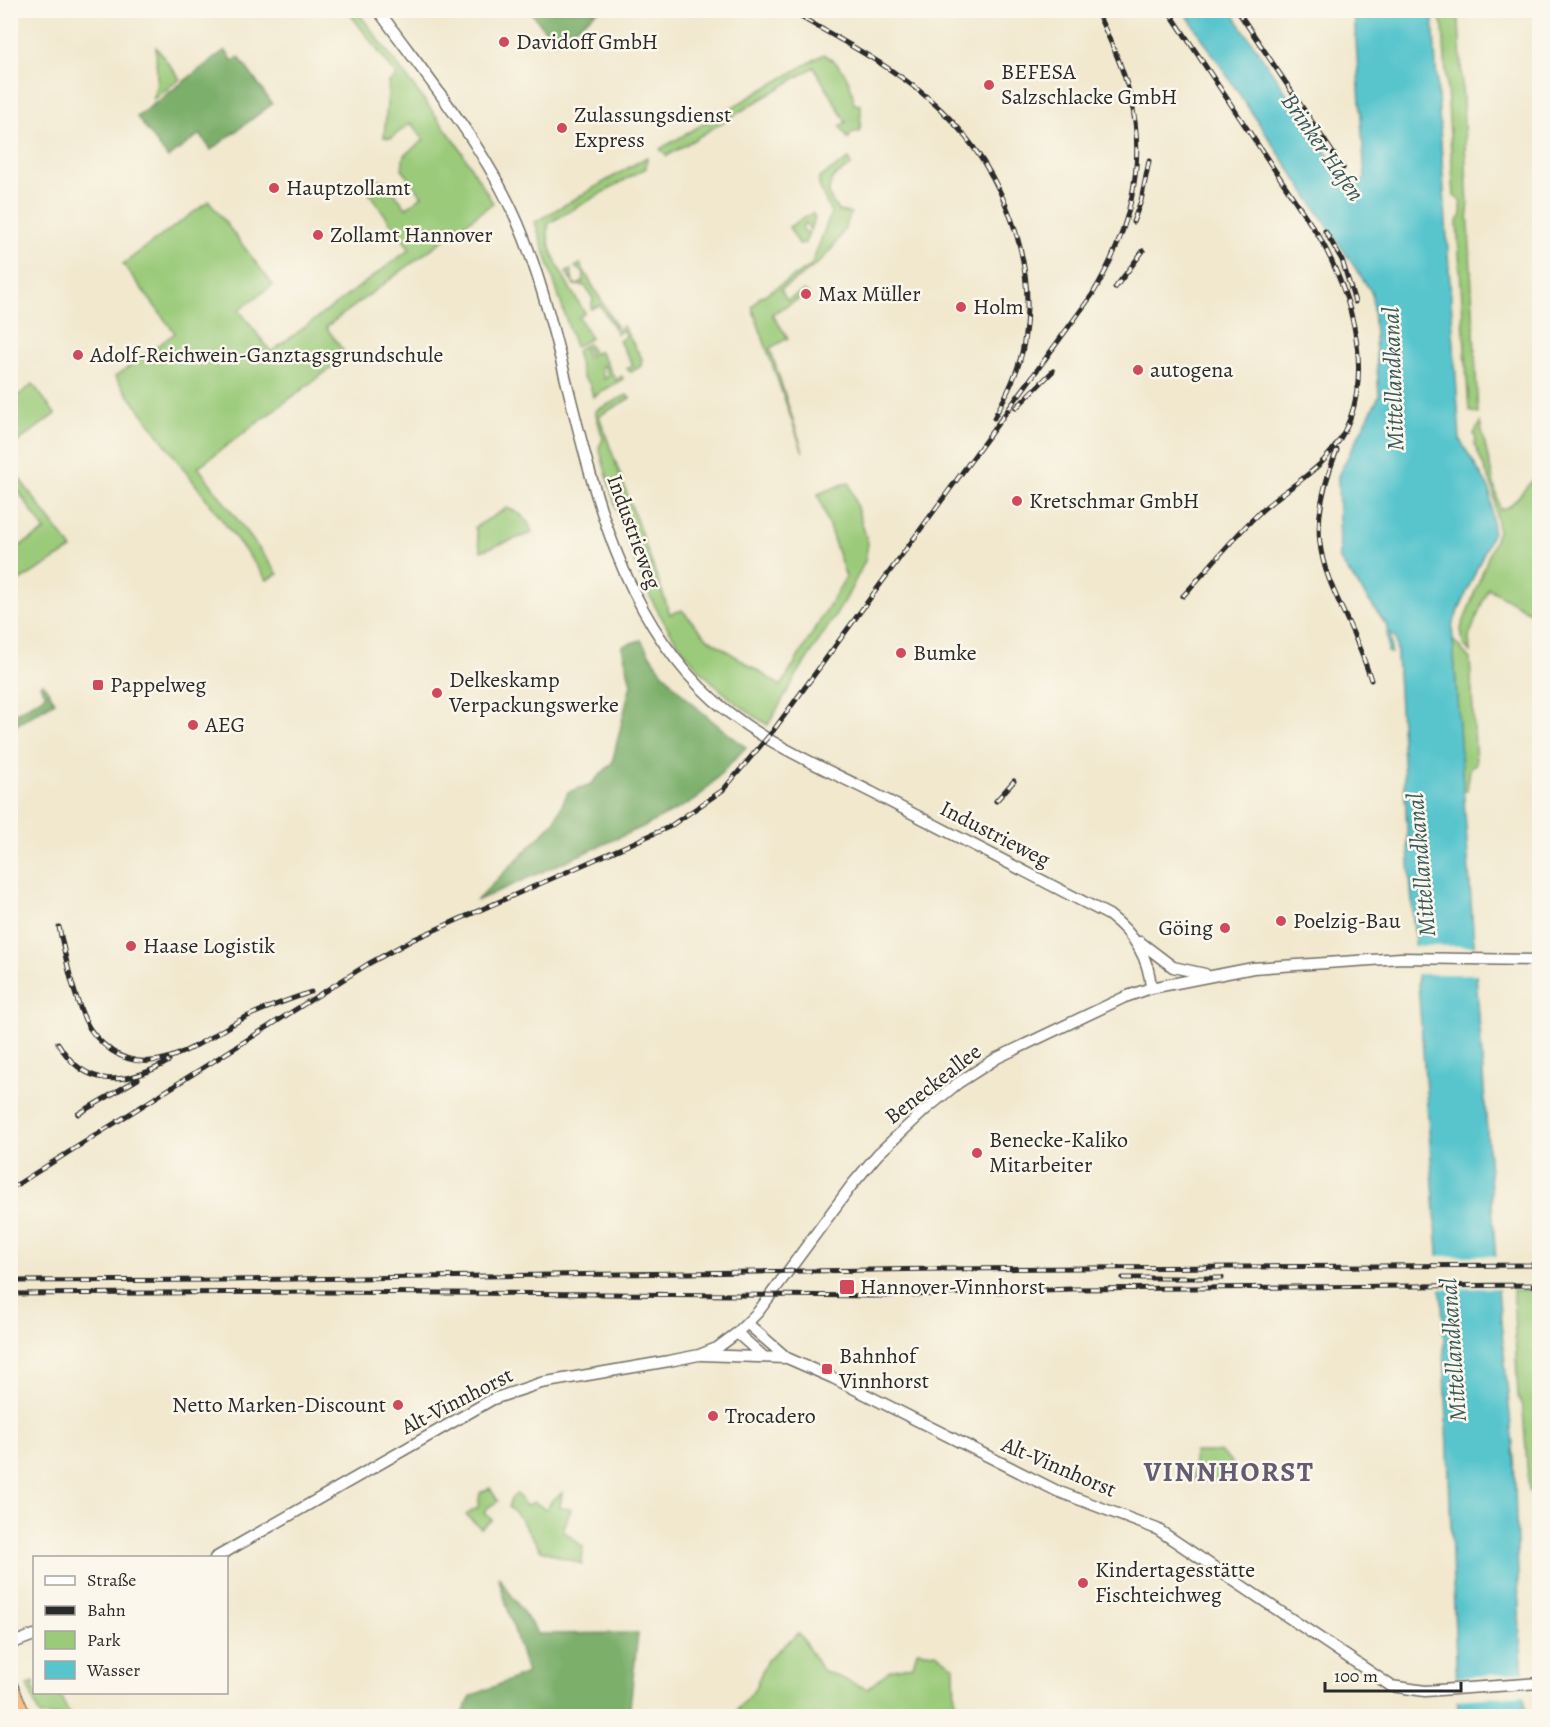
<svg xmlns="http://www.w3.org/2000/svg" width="1550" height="1727" font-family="Alegreya,serif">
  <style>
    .green { fill: #9bcb7a; stroke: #637b52; stroke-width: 1.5 }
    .forest { fill: #7caf6a; stroke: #546d4a; stroke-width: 1.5 }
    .water { fill: #58c5cd; stroke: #42787c; stroke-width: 1.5 }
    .pier { fill: #f1e8ce }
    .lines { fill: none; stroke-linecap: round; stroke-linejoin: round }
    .minor-casing { stroke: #706d64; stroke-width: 13 }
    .highway-casing { stroke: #706d64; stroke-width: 17 }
    .minor { stroke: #fff; stroke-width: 10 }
    .highway { stroke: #f8bd89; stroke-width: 15 }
    .rail-casing { stroke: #2b2b2b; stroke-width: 5 }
    .rail { stroke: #fbf7ec; stroke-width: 3; stroke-dasharray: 9; stroke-linecap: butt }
    .poi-dot { fill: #d1495b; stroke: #fbf7ec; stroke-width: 2 }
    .labels { text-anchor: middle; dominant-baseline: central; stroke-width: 5; stroke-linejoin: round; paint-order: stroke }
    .poi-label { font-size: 22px; fill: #2b2b2b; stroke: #fbf7ec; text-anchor: start }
    .street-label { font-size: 22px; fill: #2b2b2b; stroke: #fbf7ec }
    .water-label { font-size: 24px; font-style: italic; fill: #38595c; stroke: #fbf7ec }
    .district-label { font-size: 28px; font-weight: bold; letter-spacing: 1.5px; fill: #645c70; stroke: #fbf7ec }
  </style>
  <rect width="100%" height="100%" fill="#fbf7ec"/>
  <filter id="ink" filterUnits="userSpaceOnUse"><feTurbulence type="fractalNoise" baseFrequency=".0167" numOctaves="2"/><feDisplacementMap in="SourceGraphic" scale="12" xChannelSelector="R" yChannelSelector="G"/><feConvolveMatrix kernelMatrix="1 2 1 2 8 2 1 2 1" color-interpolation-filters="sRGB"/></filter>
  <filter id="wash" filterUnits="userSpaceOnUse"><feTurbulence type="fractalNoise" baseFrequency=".008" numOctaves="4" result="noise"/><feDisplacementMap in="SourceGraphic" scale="24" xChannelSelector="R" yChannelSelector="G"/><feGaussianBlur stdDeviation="1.35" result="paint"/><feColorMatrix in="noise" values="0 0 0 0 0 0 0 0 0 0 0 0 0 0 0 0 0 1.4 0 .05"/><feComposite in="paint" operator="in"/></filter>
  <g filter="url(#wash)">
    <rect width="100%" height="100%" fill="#f1e8ce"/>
    <path class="green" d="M 348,11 L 357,11 L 457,144 L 493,203 L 326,327 L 347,356 L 198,467 L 278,574 L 267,580 L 115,377 L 175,333 L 123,264 L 209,201 L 273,285 L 239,310 L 271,352 L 410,249 L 363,185 L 372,179 L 385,181 L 406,208 L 422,196 L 402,169 L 404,155 L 424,140 L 411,123 L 391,138 L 384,137 L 389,82 L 397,76 Z
      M 1437,11 L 1455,11 L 1459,21 L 1478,414 L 1469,411 L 1457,221 L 1462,216 L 1460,200 L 1454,196 L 1443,27 Z
      M 156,47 L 180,79 L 153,99 L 157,82 Z
      M 824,54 C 844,66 852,82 854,104 L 861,105 L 860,132 L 853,132 L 848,139 L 840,126 L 846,122 L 814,67 L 667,156 L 660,149 Z
      M 647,157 L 646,168 L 549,223 C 541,246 573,293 585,313 L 579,317 L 591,338 L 575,347 L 535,222 Z
      M 849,159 L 851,166 L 832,178 L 828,194 L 838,211 L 851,213 C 838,251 814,269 781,289 L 787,300 L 803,291 L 808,294 L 772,314 L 788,338 L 770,348 L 803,452 L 752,307 L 759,298 L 811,266 L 831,213 L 819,185 L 819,178 Z
      M 812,213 L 815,217 L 810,230 L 806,223 L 802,226 L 805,232 L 809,232 L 805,243 L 799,244 L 789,227 Z
      M 580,264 L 616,326 L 614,328 L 600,305 L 591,309 L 593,299 L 585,286 L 574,285 L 566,272 L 571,270 L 573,283 L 578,285 L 583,282 L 584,273 L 575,267 Z
      M 623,326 L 642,359 L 641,366 L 631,372 L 627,369 L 633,365 L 619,341 L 626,336 L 623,330 L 617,334 L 615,330 Z
      M 588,343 L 594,354 L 599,351 L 607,364 L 601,367 L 604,379 L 609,376 L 605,368 L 608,366 L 616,380 L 622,376 L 623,379 L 593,397 L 590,384 L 583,378 L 576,351 L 583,346 L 587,357 L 590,356 L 585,345 Z
      M 33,384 L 55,414 L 11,447 L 11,401 Z
      M 627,395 L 630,398 L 599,416 L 670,614 L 682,610 L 707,638 L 781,686 L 846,577 L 818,494 L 849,482 L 868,543 L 865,561 L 846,599 L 798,673 L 768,725 C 658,657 631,565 599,447 L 603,439 L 595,411 Z
      M 1480,423 L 1500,510 L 1510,506 L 1539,473 L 1540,618 L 1488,588 L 1469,637 L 1470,652 L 1463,644 L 1461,628 L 1498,531 L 1493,488 L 1474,444 L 1476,439 L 1474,434 Z
      M 10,466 L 72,549 L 11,586 L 11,551 L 45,531 L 13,483 L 11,484 Z
      M 507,508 C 520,512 529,519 532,533 L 481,551 L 475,527 Z
      M 1453,640 L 1470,659 L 1476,763 L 1470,769 L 1467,791 L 1463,791 Z
      M 1513,1290 L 1539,1290 L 1539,1494 L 1529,1492 L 1523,1409 L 1518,1396 Z
      M 1194,1452 L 1220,1452 L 1232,1462 L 1232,1481 L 1194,1481 Z
      M 490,1488 L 498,1501 L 486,1509 L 484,1513 L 492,1520 L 481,1528 L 466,1515 L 478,1507 L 480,1493 Z
      M 562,1493 L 560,1508 L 571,1509 L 563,1530 L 583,1547 L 582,1564 L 541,1550 L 517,1514 L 508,1507 L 511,1498 L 517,1494 L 526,1506 L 534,1502 L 546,1509 L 553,1499 Z
      M 799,1633 L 822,1670 L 867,1689 L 890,1670 L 913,1665 L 917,1651 L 936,1653 L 954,1667 L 955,1716 L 732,1716 L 754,1690 L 767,1660 Z
      M 34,1682 L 34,1692 L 59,1693 L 70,1716 L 40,1716 L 27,1685 Z"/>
    <path class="forest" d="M 530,11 L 598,11 L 555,43 Z
      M 225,50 L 233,61 L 239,57 L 272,104 L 211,150 L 200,134 L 168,158 L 137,117 Z
      M 641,640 C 664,683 707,718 746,747 L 697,799 L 647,825 L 476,901 L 554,822 L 568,792 L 591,784 L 612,763 L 631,684 L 622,646 Z
      M 43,683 L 55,702 L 11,728 L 11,716 L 46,695 L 40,685 Z
      M 498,1576 L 538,1634 L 638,1633 L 629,1716 L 462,1716 L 471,1696 L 527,1673 Z"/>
    <path class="water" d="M 1184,11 L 1231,11 L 1346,182 L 1356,186 L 1365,179 L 1354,11 L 1429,11 L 1433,19 L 1460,440 L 1490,490 L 1493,531 L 1452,626 L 1498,1291 L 1514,1457 L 1520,1636 L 1526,1716 L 1458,1716 L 1458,1713 L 1443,1319 L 1409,863 L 1396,639 L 1391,633 L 1391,653 L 1388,652 L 1387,626 L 1340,560 L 1338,476 L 1379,396 L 1372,293 Z"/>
    <path class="pier" d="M 1413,946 L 1478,946 L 1480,974 L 1415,974 Z
      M 1435,1256 L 1499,1256 L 1501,1288 L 1438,1289 Z
      M 1525,1672 L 1527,1695 L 1455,1700 L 1453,1678 Z"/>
  </g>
  <g filter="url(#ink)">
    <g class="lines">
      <defs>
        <path id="minor" d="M 378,10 C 431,83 491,153 524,238 C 581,385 585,570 700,687 C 749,737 812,762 873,793 C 951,834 1030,874 1109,915 C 1133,933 1149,957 1151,988
          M 1140,942 L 1173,967 L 1205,974
          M 748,1324 L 787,1358 L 833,1378 L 1057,1491 L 1157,1529 L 1391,1686 L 1425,1691 L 1540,1683
          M 737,1333 L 764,1357
          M 701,1355 L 787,1358
          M 215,1558 L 493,1399 L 541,1383 L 669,1361 L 699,1355 L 717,1348 L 737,1333 L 758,1312 L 851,1186 L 878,1154 L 926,1109 L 958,1083 L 997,1058 L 1125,997 L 1151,988 L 1253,968 L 1401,958 L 1540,960
          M 10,1644 L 34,1635"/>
        <path id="highway" d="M 10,1686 L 23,1716"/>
      </defs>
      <use href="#minor" class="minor-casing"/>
      <use href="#highway" class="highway-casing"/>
      <use href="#minor" class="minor"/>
      <use href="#highway" class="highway"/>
      <defs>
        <path id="rail" d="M 789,10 C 836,38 887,63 928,98 C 996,156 1039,252 1024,342 C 1020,369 1007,394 994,418
          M 1168,10 L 1320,238 C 1356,304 1383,397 1324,460 C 1304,481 1278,494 1257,515 C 1231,540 1208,569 1183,596
          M 1237,10 L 1343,168
          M 1133,222 L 1141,201 L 1149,161
          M 1325,231 L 1342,260 L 1355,302
          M 1115,288 L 1143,251
          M 1016,408 L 1053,371
          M 1337,450 C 1293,561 1340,582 1371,680
          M 996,801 L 1014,781
          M 59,927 C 66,959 72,990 85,1020 C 91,1033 101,1043 112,1051 C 157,1081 203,1039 242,1019 C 264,1008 288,1000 311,992
          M 58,1043 C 85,1090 128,1085 169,1061
          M 78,1114 L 138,1079
          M 10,1189 L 368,964 L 412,940 L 669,827 L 723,790 L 773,731 L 1092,295 C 1128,236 1148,165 1130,96 C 1123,66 1109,38 1096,10
          M 1123,1278 L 1222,1278
          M 10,1281 L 229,1280 L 941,1269 L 1540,1265
          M 10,1294 L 318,1292 L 884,1296 L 1072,1289 L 1540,1285"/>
      </defs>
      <use href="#rail" class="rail-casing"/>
      <use href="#rail" class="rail"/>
    </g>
  </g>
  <g class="poi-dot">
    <circle cx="504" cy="42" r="6"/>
    <circle cx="989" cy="85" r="6"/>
    <circle cx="562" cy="128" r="6"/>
    <circle cx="274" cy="188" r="6"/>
    <circle cx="318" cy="235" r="6"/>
    <circle cx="806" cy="294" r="6"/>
    <circle cx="961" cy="307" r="6"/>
    <circle cx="78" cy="355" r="6"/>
    <circle cx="1138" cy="370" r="6"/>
    <circle cx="1017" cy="501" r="6"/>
    <circle cx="901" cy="653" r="6"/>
    <rect x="92" y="679" width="12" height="12" rx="3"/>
    <circle cx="437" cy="693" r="6"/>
    <circle cx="193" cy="725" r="6"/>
    <circle cx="1281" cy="921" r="6"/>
    <circle cx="1225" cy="928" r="6"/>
    <circle cx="131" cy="946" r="6"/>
    <circle cx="977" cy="1153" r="6"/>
    <rect x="839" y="1279" width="16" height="16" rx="3"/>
    <rect x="821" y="1363" width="12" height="12" rx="3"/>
    <circle cx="398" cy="1405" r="6"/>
    <circle cx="713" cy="1416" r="6"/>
    <circle cx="1083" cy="1583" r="6"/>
  </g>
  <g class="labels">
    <g class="poi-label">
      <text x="516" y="42">Davidoff GmbH</text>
      <text x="1001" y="72">BEFESA<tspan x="1001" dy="25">Salzschlacke GmbH</tspan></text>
      <text x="574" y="115">Zulassungsdienst<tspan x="574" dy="25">Express</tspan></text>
      <text x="286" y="188">Hauptzollamt</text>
      <text x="330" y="235">Zollamt Hannover</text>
      <text x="818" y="294">Max Müller</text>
      <text x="973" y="307">Holm</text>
      <text x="90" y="355">Adolf-Reichwein-Ganztagsgrundschule</text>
      <text x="1150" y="370">autogena</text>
      <text x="1029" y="501">Kretschmar GmbH</text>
      <text x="913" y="653">Bumke</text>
      <text x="449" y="680">Delkeskamp<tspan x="449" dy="25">Verpackungswerke</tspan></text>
      <text x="110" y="685">Pappelweg</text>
      <text x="205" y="725">AEG</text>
      <text x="1293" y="921">Poelzig-Bau</text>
      <text x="1213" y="928" text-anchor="end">Göing</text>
      <text x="143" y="946">Haase Logistik</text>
      <text x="989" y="1140">Benecke-Kaliko<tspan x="989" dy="25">Mitarbeiter</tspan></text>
      <text x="860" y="1287">Hannover-Vinnhorst</text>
      <text x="839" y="1356">Bahnhof<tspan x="839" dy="25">Vinnhorst</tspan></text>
      <text x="386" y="1405" text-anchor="end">Netto Marken-Discount</text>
      <text x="725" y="1416">Trocadero</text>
      <text x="1095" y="1570">Kindertagesstätte<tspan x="1095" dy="25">Fischteichweg</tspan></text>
    </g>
    <g class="street-label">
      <text transform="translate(634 532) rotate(70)">Industrieweg</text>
      <text transform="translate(995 834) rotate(27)">Industrieweg</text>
      <text transform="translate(933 1084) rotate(-38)">Beneckeallee</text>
      <text transform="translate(457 1401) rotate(-27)">Alt-Vinnhorst</text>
      <text transform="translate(1059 1467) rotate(23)">Alt-Vinnhorst</text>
    </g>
    <g class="water-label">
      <text transform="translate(1323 147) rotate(55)">Brinker Hafen</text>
      <text transform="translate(1393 379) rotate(-92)">Mittellandkanal</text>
      <text transform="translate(1421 865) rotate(-95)">Mittellandkanal</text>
      <text transform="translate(1453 1350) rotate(-94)">Mittellandkanal</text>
    </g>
    <g class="district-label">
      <text x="1229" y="1472">VINNHORST</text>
    </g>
  </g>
  <rect width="1550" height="1727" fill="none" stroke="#fbf7ec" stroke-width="36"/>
  <rect x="33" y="1556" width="195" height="138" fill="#fbf7ec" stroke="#a8a59f" stroke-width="1.5"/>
  <rect x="45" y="1576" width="30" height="9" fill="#ffffff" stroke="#a8a59f" stroke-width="1.5"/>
  <text x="87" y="1586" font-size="18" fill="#2b2b2b">Straße</text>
  <rect x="45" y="1606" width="30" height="9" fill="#2b2b2b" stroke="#a8a59f" stroke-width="1.5"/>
  <text x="87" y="1616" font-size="18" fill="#2b2b2b">Bahn</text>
  <rect x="45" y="1631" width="30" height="18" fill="#9bcb7a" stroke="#a8a59f" stroke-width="1.5"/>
  <text x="87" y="1646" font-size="18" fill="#2b2b2b">Park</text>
  <rect x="45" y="1661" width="30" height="18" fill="#58c5cd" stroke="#a8a59f" stroke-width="1.5"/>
  <text x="87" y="1676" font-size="18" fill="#2b2b2b">Wasser</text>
  <path d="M1325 1682v9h136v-9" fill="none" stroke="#2b2b2b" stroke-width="3"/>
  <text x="1334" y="1682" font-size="18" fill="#2b2b2b" stroke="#fbf7ec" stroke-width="4.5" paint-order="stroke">100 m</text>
</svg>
